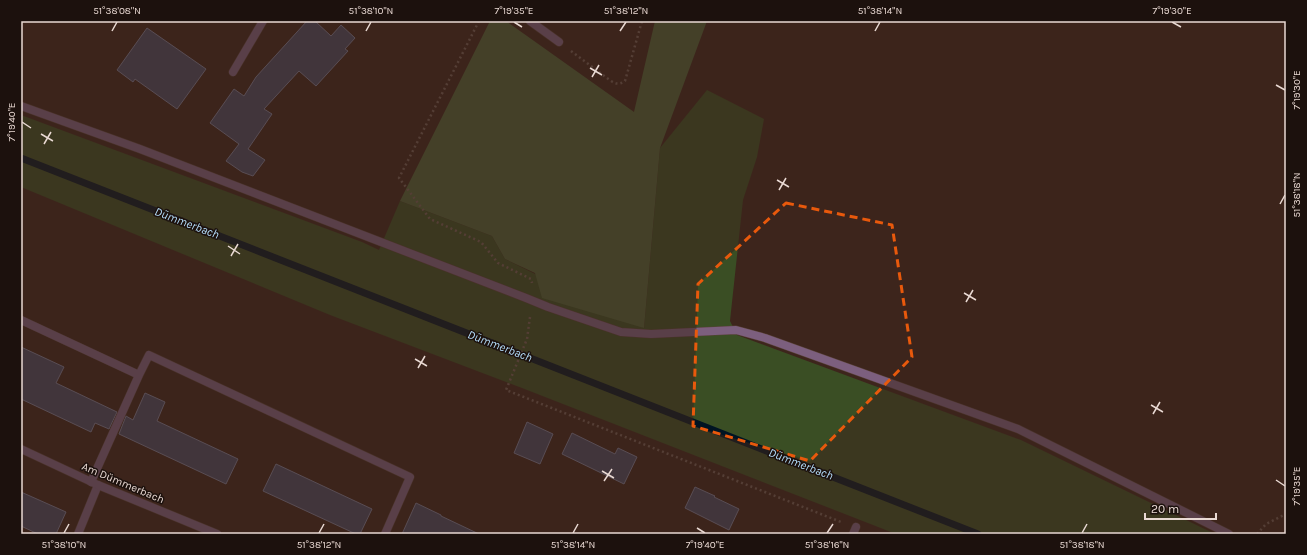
<svg xmlns="http://www.w3.org/2000/svg" width="1307" height="555" font-family="Karla,sans-serif">
  <style>
    .green { fill: #3a4e24 }
    .forest { fill: #4e6338 }
    .lines { fill: none; stroke-linecap: round; stroke-linejoin: round }
    .stream { stroke: #001423; stroke-width: 7 }
    .building { fill: #484a62; stroke: #7b7d97 }
    .service-casing { stroke: #594239; stroke-width: 9 }
    .minor-casing { stroke: #594239; stroke-width: 9 }
    .path { stroke: #725d55; stroke-width: 2.5; stroke-dasharray: 2 3; stroke-linecap: butt }
    .service { stroke: #7c5f7e; stroke-width: 8 }
    .minor { stroke: #7c5f7e; stroke-width: 8 }
    .marked { fill: none; stroke: #e8590c; stroke-width: 3; stroke-dasharray: 8 5; stroke-linejoin: round }
    .ticks { fill: none; stroke: #e9d9d3; stroke-width: 1.5 }
    .labels { text-anchor: middle; dominant-baseline: central; stroke-width: 3; stroke-linejoin: round; paint-order: stroke }
    .street-label { font-size: 11px; fill: #e9d9d3; stroke: #1c110d }
    .water-label { font-size: 12px; font-style: italic; fill: #b6dffd; stroke: #1c110d }
    .neatline { fill: none; stroke: #e9d9d3; stroke-width: 1.5 }
    .ticks-label { font-size: 10px; text-anchor: middle; fill: #e9d9d3 }
  </style>
  <rect width="100%" height="100%" fill="#3d251c"/>
  <path class="green" d="M 707,90 L 764,119 L 757,157 L 743,200 L 730,321 L 737,335 L 1021,440 L 1215,534 L 896,534 L 522,388 L 330,315 L 21,187 L 21,115 L 362,242 L 379,250 L 400,201 L 492,236 L 505,259 L 644,328 L 660,148 Z"/>
  <path class="forest" d="M 490,21 L 506,21 L 634,112 L 655,21 L 707,21 L 660,148 L 644,328 L 542,298 L 535,273 L 505,259 L 492,236 L 400,201 Z"/>
  <g class="lines">
    <path class="stream" d="M 21,158 L 978,534"/>
  </g>
  <path class="building" d="M 307,21 L 315,21 L 331,36 L 341,25 L 355,38 L 345,49 L 348,51 L 316,86 L 299,71 L 264,109 L 272,114 L 248,149 L 265,160 L 253,176 L 242,172 L 226,161 L 239,144 L 210,123 L 234,89 L 244,96 L 256,77 Z
    M 147,28 L 206,69 L 177,109 L 135,79 L 133,82 L 117,70 Z
    M 21,347 L 64,367 L 56,383 L 117,412 L 109,429 L 95,423 L 91,432 L 21,399 Z
    M 145,393 L 165,402 L 157,421 L 238,459 L 226,484 L 119,434 L 126,416 L 133,420 Z
    M 527,422 L 553,434 L 540,464 L 514,453 Z
    M 572,433 L 615,454 L 618,448 L 637,457 L 624,484 L 562,454 Z
    M 276,464 L 372,509 L 360,534 L 356,534 L 263,491 Z
    M 695,487 L 715,496 L 714,497 L 739,509 L 729,530 L 685,508 Z
    M 21,492 L 66,512 L 56,534 L 38,534 L 21,526 Z
    M 416,503 L 441,515 L 441,516 L 479,534 L 402,534 Z"/>
  <g class="lines">
    <defs>
      <path id="service" d="M 21,106 L 140,149 L 526,298 L 548,307 L 621,332 L 651,334 L 736,330 L 765,338 L 1018,429 L 1229,534
        M 21,320 L 139,375 L 91,482
        M 139,375 L 149,355 L 410,477 L 385,534
        M 78,534 L 98,485
        M 853,534 L 856,527"/>
      <path id="minor" d="M 530,21 L 559,42
        M 233,72 L 263,21
        M 21,449 L 98,485 L 217,534"/>
    </defs>
    <use href="#service" class="service-casing"/>
    <use href="#minor" class="minor-casing"/>
    <path class="path" d="M 479,21 L 399,178 L 430,219 L 481,242 L 498,263 L 531,279 L 532,283
      M 571,51 L 611,81 C 616,84 619,85 625,81 L 642,21
      M 530,317 L 527,339 L 506,390 L 841,522
      M 1257,534 L 1266,524 L 1286,514"/>
    <use href="#service" class="service"/>
    <use href="#minor" class="minor"/>
  </g>
  <path d="M0 0H1307V555H0ZM 786,203 L 892,225 L 912,357 L 810,461 L 693,426 L 698,284 Z" fill="#3d251c" fill-opacity=".55" fill-rule="evenodd"/>
  <path class="marked" d="M 786,203 L 892,225 L 912,357 L 810,461 L 693,426 L 698,284 Z"/>
  <path class="ticks" d="M 514,22 L 522,27M 1172,22 L 1181,27M 112,31 L 117,22M 366,31 L 371,22M 620,31 L 626,22M 875,31 L 880,22M 590,68 L 602,75M 592,77 L 599,65M 1276,85 L 1285,90M 22,122 L 31,128M 41,134 L 53,141M 44,144 L 51,132M 777,180 L 789,187M 779,190 L 786,178M 1280,204 L 1285,195M 228,246 L 240,254M 231,256 L 238,244M 964,293 L 976,300M 966,302 L 973,290M 415,359 L 427,366M 418,368 L 425,356M 1151,405 L 1163,412M 1153,414 L 1160,402M 602,471 L 614,478M 1276,480 L 1285,486M 604,481 L 612,469M 697,528 L 705,533M 64,533 L 69,524M 319,533 L 324,524M 573,533 L 578,524M 827,533 L 833,524M 1082,533 L 1087,524"/>
  <g class="labels">
    <g class="street-label">
      <text transform="translate(123 483) rotate(23)">Am Dümmerbach</text>
    </g>
    <g class="water-label">
      <text transform="translate(187 223) rotate(21)">Dümmerbach</text>
      <text transform="translate(500 346) rotate(21)">Dümmerbach</text>
      <text transform="translate(801 464) rotate(21)">Dümmerbach</text>
    </g>
  </g>
  <rect width="1307" height="555" fill="none" stroke="#1c110d" stroke-width="44"/>
  <path d="M1145 513v6h71v-6" fill="none" stroke="#e9d9d3" stroke-width="2"/>
  <text x="1151" y="513" font-size="12" fill="#e9d9d3" stroke="#1c110d" stroke-width="3" paint-order="stroke">20 m</text>
  <rect x="22" y="22" width="1263" height="511" class="neatline"/>
  <g class="ticks-label">
    <text x="117" y="14">51°38'08"N</text>
    <text x="371" y="14">51°38'10"N</text>
    <text x="514" y="14">7°19'35"E</text>
    <text x="626" y="14">51°38'12"N</text>
    <text x="880" y="14">51°38'14"N</text>
    <text x="1172" y="14">7°19'30"E</text>
    <text transform="translate(1296 90) rotate(-90)" y="4">7°19'30"E</text>
    <text transform="translate(11 122) rotate(-90)" y="4">7°19'40"E</text>
    <text transform="translate(1296 195) rotate(-90)" y="4">51°38'18"N</text>
    <text transform="translate(1296 486) rotate(-90)" y="4">7°19'35"E</text>
    <text x="64" y="548">51°38'10"N</text>
    <text x="319" y="548">51°38'12"N</text>
    <text x="573" y="548">51°38'14"N</text>
    <text x="705" y="548">7°19'40"E</text>
    <text x="827" y="548">51°38'16"N</text>
    <text x="1082" y="548">51°38'18"N</text>
  </g>
</svg>
